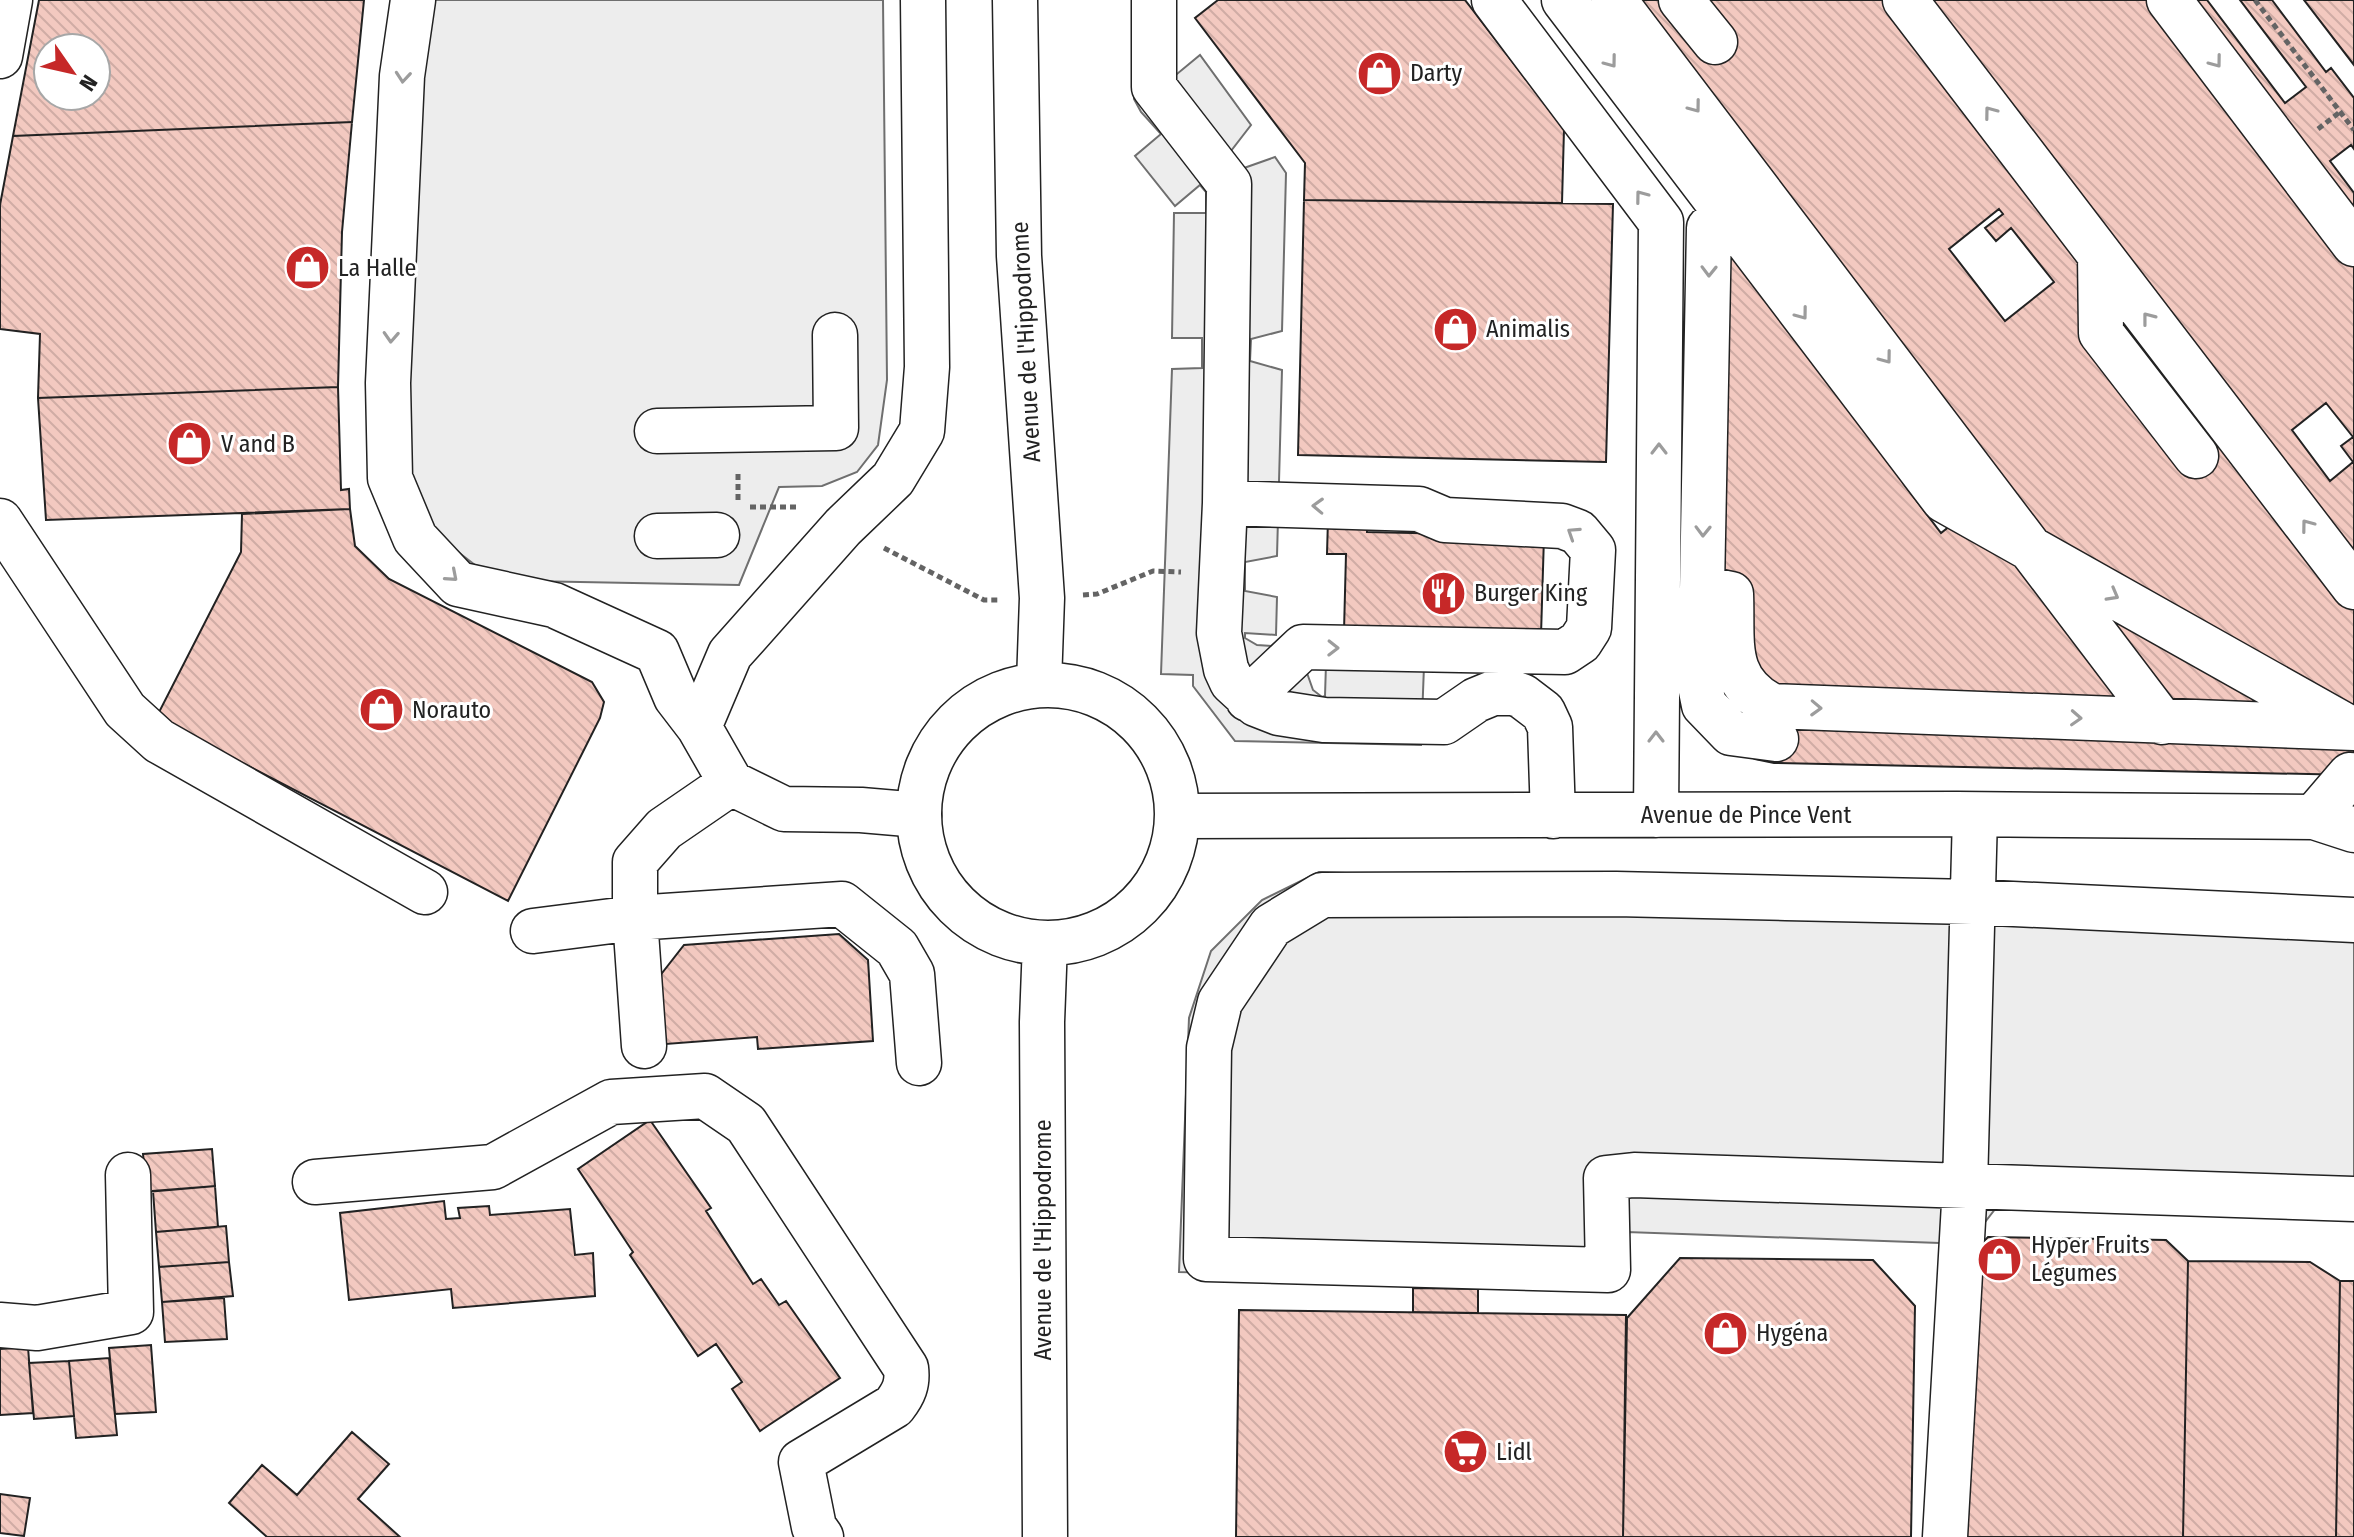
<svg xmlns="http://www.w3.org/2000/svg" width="2354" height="1537" font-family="'Fira Sans Condensed',sans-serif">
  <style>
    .parking { fill: #ededed; stroke: #6f6f6f; stroke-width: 2 }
    .building { fill: url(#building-back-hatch); stroke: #222; stroke-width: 2; fill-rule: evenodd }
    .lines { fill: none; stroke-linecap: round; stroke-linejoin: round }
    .minor-casing { stroke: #222; stroke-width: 47 }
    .major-casing { stroke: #222; stroke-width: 47 }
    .path { stroke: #646464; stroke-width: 5; stroke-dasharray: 6 4; stroke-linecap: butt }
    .minor { stroke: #fff; stroke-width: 44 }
    .major { stroke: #fff; stroke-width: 44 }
    .oneway { stroke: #9c9c9c }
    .labels { text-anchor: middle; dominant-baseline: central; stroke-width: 6; stroke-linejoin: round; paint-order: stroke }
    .poi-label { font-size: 24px; fill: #222; stroke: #fff; text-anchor: start }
    .street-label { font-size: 24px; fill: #222; stroke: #fff }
  </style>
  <defs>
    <pattern id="building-back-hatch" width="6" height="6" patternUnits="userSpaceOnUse" patternTransform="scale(2)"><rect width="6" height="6" fill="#f3c9c0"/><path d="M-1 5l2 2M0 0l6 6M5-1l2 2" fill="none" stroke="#d0aca5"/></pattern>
  </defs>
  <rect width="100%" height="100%" fill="#fff"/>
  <path class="parking" d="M 425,0 L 883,0 L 887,380 L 878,445 L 857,472 L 822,486 L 779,487 L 739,585 L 527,581 L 475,565 L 427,528 L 405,470 Z
    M 1134,0 L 1174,73 L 1177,74 L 1200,55 L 1251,125 L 1231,151 L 1244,168 L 1275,157 L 1286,173 L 1282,331 L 1251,339 L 1250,361 L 1282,370 L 1277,556 L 1245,562 L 1245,591 L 1277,597 L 1276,635 L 1245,633 L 1245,638 L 1257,645 L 1273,646 L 1307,673 L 1313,690 L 1322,697 L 1325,696 L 1326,664 L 1424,666 L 1421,745 L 1235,741 L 1193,686 L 1193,675 L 1161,674 L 1172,369 L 1202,368 L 1202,338 L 1172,338 L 1174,213 L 1206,213 L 1206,192 L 1200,185 L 1175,206 L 1135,156 L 1161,134 L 1141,112 L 1134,99 Z
    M 1319,872 L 2354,910 L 2354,1215 L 1996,1208 L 1968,1244 L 1627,1232 L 1622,1283 L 1179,1272 L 1189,1018 L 1211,951 L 1262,900 Z"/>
  <path class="building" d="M 39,0 L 364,0 L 352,122 L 13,136 ZM 48,48 L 96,48 L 96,96 L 48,96 Z
    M 1218,0 L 1465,0 L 1564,129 L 1562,203 L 1304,200 L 1305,163 L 1195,18 Z
    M 1593,0 L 2207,0 L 2285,103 L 2306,87 L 2240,0 L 2272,0 L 2326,72 L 2331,68 L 2354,98 L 2354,149 L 2351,145 L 2330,161 L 2354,193 L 2354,775 L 1774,763 L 1755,759 L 1720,740 L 1699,139 ZM 1999,209 L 2003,214 L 1985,228 L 1996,241 L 2011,228 L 2054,282 L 2005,321 L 1949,249 ZM 2326,403 L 2353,437 L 2341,446 L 2353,462 L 2330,481 L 2292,430 ZM 1937,456 L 1975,506 L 1941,533 L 1903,483 Z
    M 2304,0 L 2354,0 L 2354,65 Z
    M 352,122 L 342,232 L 338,387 L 38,398 L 40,334 L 0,329 L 0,205 L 13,136 Z
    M 1304,200 L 1613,204 L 1606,462 L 1298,455 Z
    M 338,387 L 341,490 L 349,489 L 350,509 L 46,520 L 38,398 Z
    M 350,509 L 355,546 L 389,579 L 592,682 L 604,702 L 600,718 L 508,901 L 156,718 L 241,552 L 242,514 Z
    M 1328,519 L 1367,520 L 1367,532 L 1544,536 L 1541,635 L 1344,631 L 1346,554 L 1327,554 Z
    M 839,934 L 868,960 L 873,1041 L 758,1049 L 757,1037 L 666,1044 L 659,977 L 684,945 Z
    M 650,1120 L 711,1208 L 706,1211 L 753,1284 L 761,1279 L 779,1305 L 786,1301 L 840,1378 L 760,1431 L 732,1389 L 742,1382 L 716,1344 L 698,1356 L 630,1255 L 633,1252 L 578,1169 Z
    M 212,1149 L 215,1186 L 147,1192 L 143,1154 Z
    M 215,1186 L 218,1227 L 156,1232 L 153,1191 Z
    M 444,1201 L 446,1219 L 460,1218 L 458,1208 L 489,1206 L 490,1215 L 570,1209 L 575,1255 L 593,1253 L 595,1296 L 453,1308 L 451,1289 L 349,1300 L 340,1213 Z
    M 226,1226 L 229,1262 L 159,1267 L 156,1232 Z
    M 1988,1237 L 2166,1240 L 2188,1261 L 2183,1537 L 1965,1537 L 1968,1258 Z
    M 1680,1258 L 1873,1260 L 1915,1306 L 1911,1537 L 1623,1537 L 1627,1318 Z
    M 2188,1261 L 2310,1262 L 2340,1281 L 2336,1537 L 2183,1537 Z
    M 229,1262 L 233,1296 L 162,1302 L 159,1267 Z
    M 2340,1281 L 2354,1281 L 2354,1537 L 2336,1537 Z
    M 1413,1288 L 1478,1289 L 1478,1313 L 1413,1312 Z
    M 224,1298 L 227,1339 L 165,1342 L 162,1302 Z
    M 1239,1310 L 1626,1315 L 1623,1537 L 1236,1537 Z
    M 151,1345 L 156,1412 L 115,1414 L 109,1348 Z
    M 28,1347 L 33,1413 L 0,1415 L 0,1349 Z
    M 109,1358 L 117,1435 L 76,1438 L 69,1361 Z
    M 69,1361 L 74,1416 L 34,1419 L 29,1363 Z
    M 352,1432 L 389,1464 L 358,1499 L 400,1537 L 267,1537 L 229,1503 L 262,1465 L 297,1495 Z
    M 0,1494 L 30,1498 L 24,1536 L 0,1533 Z"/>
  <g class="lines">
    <defs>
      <path id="minor" d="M 413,0 L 402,76 L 388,383 L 390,478 L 415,538 L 458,584 L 554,605 L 657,652 L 676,697 L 699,727
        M 1154,0 L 1154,87 L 1229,184 L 1225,503 L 1219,633 L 1226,669 L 1232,682 L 1256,704 L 1279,713 L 1324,720 L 1444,722 L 1476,700 L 1493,693 L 1513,693 L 1522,696 L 1543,712 L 1550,727 L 1553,816
        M 1494,0 L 1661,222 L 1656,815
        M 1564,0 L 1944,500 L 2342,724
        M 1614,0 L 2162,722
        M 1681,0 L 1715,42
        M 1905,0 L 2354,587
        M 2169,0 L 2354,244
        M 0,56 L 10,0
        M 1765,199 L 1709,228 L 1702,588 L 1731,594 C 1733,643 1723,680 1772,706 L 2354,728
        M 2100,255 L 2101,333 L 2196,456
        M 657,431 L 836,428 L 835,335
        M 1225,503 L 1419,509 L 1445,520 L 1562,526 L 1578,532 L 1593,550 L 1589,628 L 1580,642 L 1565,652 L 1303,647 L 1248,699
        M 0,521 L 125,710 L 159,741 L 425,892
        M 657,536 L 717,535
        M 1702,588 L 1696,666 L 1704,705 L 1731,733 L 1776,739
        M 919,815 L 861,810 L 784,809 L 731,783 L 699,727 L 730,654 L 843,527 L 893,479 L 922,431 L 927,367 L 923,0
        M 1178,816 L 1957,814 L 2314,817 L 2354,830
        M 2314,817 L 2350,775
        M 2354,920 L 1972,902 L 1786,898 L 1616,894 L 1322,895 L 1271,926 L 1220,1002 L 1209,1048 L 1206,1259 L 1608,1270 L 1606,1178 L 1634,1175 L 2354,1199
        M 533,931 L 635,918 L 635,862 L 664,829 L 731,783
        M 644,1046 L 635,918 L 842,904 L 897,948 L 912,974 L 919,1063
        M 315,1182 L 493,1167 L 611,1102 L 705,1096 L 746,1124 L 906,1368 C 908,1384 904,1393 894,1406 L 801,1462 L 814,1527 L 821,1537
        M 0,1325 L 37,1328 L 131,1312 L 128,1175
        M 1945,1537 L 1965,1186 L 1975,815"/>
      <path id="major" d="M 1015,0 L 1019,256 L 1042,598 L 1039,683
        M919 814a129 129 0 1 1 258 0a129 129 0 1 1-258 0Z
        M 1045,1537 L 1042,1022 L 1045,943"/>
    </defs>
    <use href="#minor" class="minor-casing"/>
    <use href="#major" class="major-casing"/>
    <path class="path" d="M 2255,0 L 2354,130
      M 2318,129 L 2340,112
      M 738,474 L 738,500
      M 750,507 L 800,507
      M 884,548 L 984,600 L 998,600
      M 1083,595 L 1097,594 L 1153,571 L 1181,572"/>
    <use href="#minor" class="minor"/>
    <use href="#major" class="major"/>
  </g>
  <defs><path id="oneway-chevron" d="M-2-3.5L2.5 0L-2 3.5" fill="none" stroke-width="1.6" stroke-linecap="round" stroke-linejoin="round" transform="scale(2)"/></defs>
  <g class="oneway">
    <use href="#oneway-chevron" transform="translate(1611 62) rotate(53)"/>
    <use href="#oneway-chevron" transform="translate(2216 62) rotate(53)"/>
    <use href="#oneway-chevron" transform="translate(403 77) rotate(95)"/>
    <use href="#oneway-chevron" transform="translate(1695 107) rotate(53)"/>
    <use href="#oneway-chevron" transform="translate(1990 112) rotate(-127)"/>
    <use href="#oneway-chevron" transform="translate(1641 196) rotate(-127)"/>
    <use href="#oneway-chevron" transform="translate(1709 271) rotate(91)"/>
    <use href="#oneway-chevron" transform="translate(1802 314) rotate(53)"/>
    <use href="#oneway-chevron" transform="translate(2148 318) rotate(-128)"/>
    <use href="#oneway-chevron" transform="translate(391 337) rotate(93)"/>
    <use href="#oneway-chevron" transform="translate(1886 358) rotate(53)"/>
    <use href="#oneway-chevron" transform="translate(1659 449) rotate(-90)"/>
    <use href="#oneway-chevron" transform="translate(1318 506) rotate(-178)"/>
    <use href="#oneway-chevron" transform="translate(2307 525) rotate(-127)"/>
    <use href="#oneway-chevron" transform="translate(1703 531) rotate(91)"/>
    <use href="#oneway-chevron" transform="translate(1573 533) rotate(-147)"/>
    <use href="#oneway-chevron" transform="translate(452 576) rotate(41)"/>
    <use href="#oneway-chevron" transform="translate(2113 595) rotate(29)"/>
    <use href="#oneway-chevron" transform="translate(1333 648) rotate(1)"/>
    <use href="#oneway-chevron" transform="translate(1816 708) rotate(2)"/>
    <use href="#oneway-chevron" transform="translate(2076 718) rotate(3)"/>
    <use href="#oneway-chevron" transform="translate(1656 737) rotate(-90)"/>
  </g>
  <defs>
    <symbol id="shop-disc" viewBox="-11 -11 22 22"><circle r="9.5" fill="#c62828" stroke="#fff"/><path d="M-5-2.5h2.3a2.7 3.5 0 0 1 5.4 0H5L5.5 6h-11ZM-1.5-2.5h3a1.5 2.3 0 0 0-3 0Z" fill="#fff"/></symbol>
    <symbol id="restaurant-disc" viewBox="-11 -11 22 22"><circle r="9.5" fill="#c62828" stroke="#fff"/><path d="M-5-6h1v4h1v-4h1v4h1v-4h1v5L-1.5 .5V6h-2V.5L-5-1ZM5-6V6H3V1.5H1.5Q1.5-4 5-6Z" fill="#fff"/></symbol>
    <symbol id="supermarket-disc" viewBox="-11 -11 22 22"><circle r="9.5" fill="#c62828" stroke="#fff"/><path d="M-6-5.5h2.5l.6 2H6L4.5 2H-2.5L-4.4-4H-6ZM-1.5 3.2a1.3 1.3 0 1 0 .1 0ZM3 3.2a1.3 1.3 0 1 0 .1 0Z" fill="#fff"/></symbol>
  </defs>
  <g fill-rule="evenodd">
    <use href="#shop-disc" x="1354" y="48" width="51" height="51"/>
    <use href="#shop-disc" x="282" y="242" width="51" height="51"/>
    <use href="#shop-disc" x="1430" y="304" width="51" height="51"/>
    <use href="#shop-disc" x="164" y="418" width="51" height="51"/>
    <use href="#restaurant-disc" x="1418" y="568" width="51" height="51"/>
    <use href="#shop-disc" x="356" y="684" width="51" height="51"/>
    <use href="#shop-disc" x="1974" y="1234" width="51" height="51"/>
    <use href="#shop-disc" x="1700" y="1308" width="51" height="51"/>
    <use href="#supermarket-disc" x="1440" y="1426" width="51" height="51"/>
  </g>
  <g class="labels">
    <g class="poi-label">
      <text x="1410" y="73">Darty</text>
      <text x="338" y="268">La Halle</text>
      <text x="1486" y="329">Animalis</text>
      <text x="221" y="444">V and B</text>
      <text x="1474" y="593">Burger King</text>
      <text x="412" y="710">Norauto</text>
      <text x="2031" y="1245">Hyper Fruits<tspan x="2031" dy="28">Légumes</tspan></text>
      <text x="1756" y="1333">Hygéna</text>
      <text x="1496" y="1452">Lidl</text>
    </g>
    <g class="street-label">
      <text transform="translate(1026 342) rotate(-93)">Avenue de l'Hippodrome</text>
      <text x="1746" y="815">Avenue de Pince Vent</text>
      <text transform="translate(1043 1240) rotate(-90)">Avenue de l'Hippodrome</text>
    </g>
  </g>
  <g transform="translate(72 72) rotate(124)"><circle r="38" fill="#ffffff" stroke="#a7a7a7" stroke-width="2"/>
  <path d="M0-6L14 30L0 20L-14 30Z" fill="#c62828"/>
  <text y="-12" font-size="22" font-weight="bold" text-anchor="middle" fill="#222222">N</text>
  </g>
</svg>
